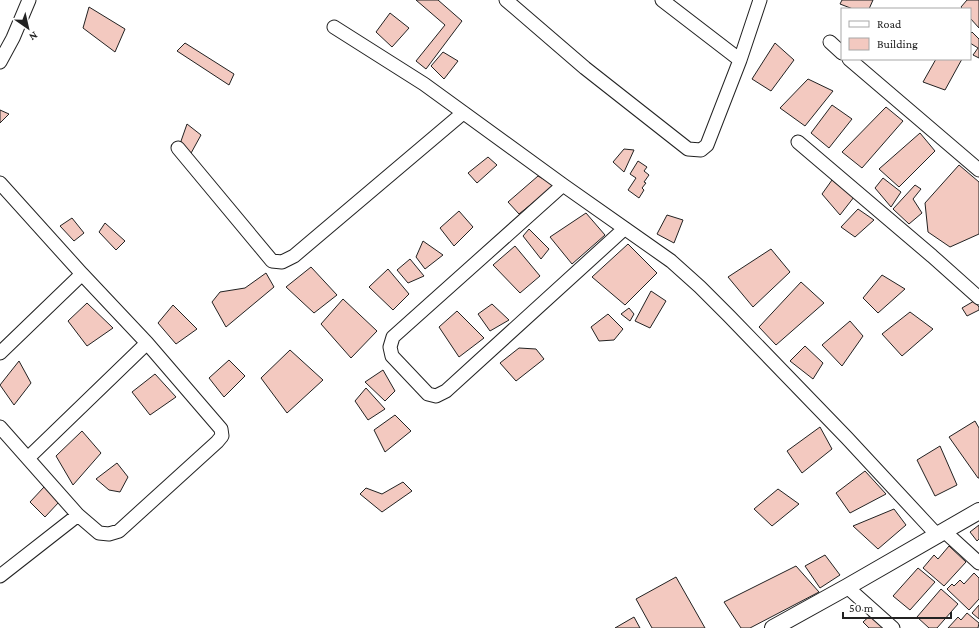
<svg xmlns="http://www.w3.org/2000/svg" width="979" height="628" font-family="'Crimson Pro',serif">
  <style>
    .building { fill: #f3c9c0; stroke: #222 }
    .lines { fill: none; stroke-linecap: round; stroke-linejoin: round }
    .minor-casing { stroke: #222; stroke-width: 15 }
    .tertiary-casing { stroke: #222; stroke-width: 18 }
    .minor { stroke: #fff; stroke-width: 13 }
    .tertiary { stroke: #fff; stroke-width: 16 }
  </style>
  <rect width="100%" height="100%" fill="#fff"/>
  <path class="building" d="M 416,0 L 438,0 L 462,21 L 426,69 L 416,61 L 445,25 Z
    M 842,0 L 873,0 L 869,9 L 853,9 L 840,4 Z
    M 967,0 L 979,0 L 979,28 L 970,18 L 970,9 L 963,9 L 961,7 Z
    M 89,7 L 125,29 L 115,52 L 83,28 Z
    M 390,13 L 409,28 L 392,47 L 376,32 Z
    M 972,32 L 979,39 L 979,58 L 973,55 L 978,48 L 970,43 L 970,34 Z
    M 185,43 L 234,74 L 229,85 L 177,51 Z
    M 775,43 L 794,60 L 771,91 L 752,79 Z
    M 443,52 L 458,61 L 444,79 L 431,66 Z
    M 936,59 L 962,59 L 945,90 L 923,82 Z
    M 808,79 L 833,91 L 805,126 L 780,108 Z
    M 832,105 L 852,119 L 829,148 L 811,133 Z
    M 886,107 L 903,121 L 862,168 L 842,152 Z
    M 0,110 L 9,114 L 0,123 Z
    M 187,124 L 201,135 L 190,155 L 180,144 Z
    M 920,133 L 935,151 L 899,187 L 879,169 Z
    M 624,149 L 634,150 L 624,172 L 613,162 Z
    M 488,157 L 497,165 L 477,183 L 468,173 Z
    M 638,161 L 647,167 L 644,171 L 649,175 L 644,182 L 646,183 L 642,188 L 644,190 L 639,198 L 628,190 L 636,178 L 630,174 Z
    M 959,165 L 979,182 L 979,234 L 950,247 L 928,232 L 925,203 Z
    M 538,176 L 555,185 L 519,214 L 508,202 Z
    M 883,178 L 901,192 L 891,207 L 875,188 Z
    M 832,180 L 854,197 L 840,215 L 822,194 Z
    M 915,185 L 921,189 L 913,199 L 922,213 L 909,224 L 893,209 Z
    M 858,209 L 874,220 L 855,237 L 841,227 Z
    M 459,211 L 473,227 L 454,246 L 440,228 Z
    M 586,213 L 605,235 L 572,264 L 550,237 Z
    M 667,215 L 683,220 L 674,243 L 657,234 Z
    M 72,218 L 84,233 L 74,241 L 60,226 Z
    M 105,223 L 125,241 L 116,250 L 99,232 Z
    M 529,229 L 549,249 L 541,259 L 523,236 Z
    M 423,241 L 443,255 L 425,269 L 416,257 Z
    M 628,244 L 657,273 L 625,305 L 592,277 Z
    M 515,246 L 540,276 L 520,293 L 493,265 Z
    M 771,249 L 790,272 L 753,307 L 728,277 Z
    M 410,259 L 424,276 L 408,283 L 397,270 Z
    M 311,267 L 337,295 L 314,313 L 286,287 Z
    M 388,269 L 409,294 L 393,310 L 369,287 Z
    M 266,273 L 274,287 L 226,327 L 212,302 L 220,292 L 245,288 Z
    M 882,275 L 905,289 L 878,313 L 863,298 Z
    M 801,282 L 824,303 L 776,345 L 759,327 Z
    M 651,291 L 666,301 L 650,328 L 635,321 Z
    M 343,299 L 377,331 L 351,358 L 321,324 Z
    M 974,301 L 979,307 L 979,310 L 967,316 L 962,308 Z
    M 87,303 L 113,328 L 87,346 L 68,321 Z
    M 492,304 L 509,320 L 490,331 L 478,314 Z
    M 173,305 L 197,329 L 176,344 L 158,323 Z
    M 629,308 L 634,314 L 630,321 L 621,314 Z
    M 457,311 L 484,338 L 459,357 L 439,327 Z
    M 910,312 L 933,329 L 902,356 L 882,334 Z
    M 608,314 L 623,329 L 614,340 L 599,341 L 591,327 Z
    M 850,321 L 863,336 L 842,366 L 822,345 Z
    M 805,346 L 823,363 L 813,379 L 790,361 Z
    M 519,348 L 536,349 L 544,359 L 516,381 L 500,363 Z
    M 290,350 L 323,380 L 287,413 L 261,378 Z
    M 229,360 L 245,376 L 224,397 L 209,378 Z
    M 19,361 L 31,383 L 14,405 L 0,385 Z
    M 383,370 L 395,391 L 385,401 L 365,382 Z
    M 155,374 L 176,397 L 150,415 L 132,392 Z
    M 366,388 L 385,409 L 368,420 L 355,401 Z
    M 395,415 L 411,431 L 385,452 L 374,430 Z
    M 975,421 L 979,428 L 979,478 L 978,478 L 949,437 Z
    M 820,427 L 832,449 L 802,473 L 787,451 Z
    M 82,431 L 101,453 L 73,485 L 56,456 Z
    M 940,446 L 957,485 L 935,496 L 917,460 Z
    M 117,463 L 128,477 L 120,492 L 109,490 L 96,479 Z
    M 865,471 L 886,494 L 850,513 L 836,493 Z
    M 403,482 L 412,491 L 382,512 L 360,494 L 366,488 L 382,494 Z
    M 44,487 L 59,502 L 45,517 L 30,502 Z
    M 778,489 L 799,504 L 772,526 L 754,509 Z
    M 894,509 L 906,525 L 878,549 L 853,526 Z
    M 979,525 L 979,539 L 977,541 L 970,532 Z
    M 949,546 L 966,562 L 944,586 L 923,568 L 934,555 L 938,559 Z
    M 825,555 L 840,575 L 820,588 L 805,566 Z
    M 796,566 L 819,592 L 750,628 L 741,628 L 724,602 Z
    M 918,568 L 935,582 L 910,610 L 893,596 Z
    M 974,573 L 979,578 L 979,599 L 969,610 L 947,589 L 952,584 L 954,586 L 960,580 L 964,584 Z
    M 676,577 L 705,628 L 652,628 L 636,599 Z
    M 941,589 L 958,604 L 937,628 L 929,628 L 917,617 Z
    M 979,605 L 979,619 L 972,613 Z
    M 967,613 L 979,623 L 978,628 L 948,628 L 958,617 L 961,620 Z
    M 872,614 L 884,626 L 882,628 L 869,628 L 863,622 Z
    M 634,617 L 640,628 L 615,628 Z"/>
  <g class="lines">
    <defs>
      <path id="minor" d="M 506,0 L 585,68 L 688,149 L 701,150 L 707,145 L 740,60 L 760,0
        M 662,0 L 740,60
        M 334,27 L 424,84 L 563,185 L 671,261 L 700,287 L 729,316 L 847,438 L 938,536
        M 830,42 L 842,53
        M 849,59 L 979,170
        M 0,62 L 13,38 L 29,0
        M 798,142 L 932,256 L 979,298
        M 178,148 L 272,261 L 282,262 L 294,256 L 463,113
        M 0,183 L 82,274 L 147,343 L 221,429 L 222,436 L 217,442 L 119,531 L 109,534 L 99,533 L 78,515 L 0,427
        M 563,185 L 393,337 L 390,347 L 392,356 L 428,394 L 436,396 L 446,391 L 624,229
        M 0,353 L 82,274
        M 28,458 L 147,343
        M 945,532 L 979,563
        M 0,576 L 78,515
        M 847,587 L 893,628"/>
      <path id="tertiary" d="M 773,628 L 847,587 L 979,511"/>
    </defs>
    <use href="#minor" class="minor-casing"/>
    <use href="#tertiary" class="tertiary-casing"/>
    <use href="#minor" class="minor"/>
    <use href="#tertiary" class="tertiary"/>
  </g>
  <rect x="841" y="8" width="130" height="52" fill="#ffffff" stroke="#a7a7a7"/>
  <rect x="849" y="21" width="20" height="6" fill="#ffffff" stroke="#a7a7a7"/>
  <text x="877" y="28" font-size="12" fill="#222222">Road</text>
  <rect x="849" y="38" width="20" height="12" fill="#f3c9c0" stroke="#a7a7a7"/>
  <text x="877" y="48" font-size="12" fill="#222222">Building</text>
  <g transform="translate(28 28) rotate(146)" stroke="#ffffff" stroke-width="3" paint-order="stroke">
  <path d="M0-3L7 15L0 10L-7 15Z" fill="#222222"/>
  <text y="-6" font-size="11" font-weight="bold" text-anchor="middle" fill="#222222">N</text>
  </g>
  <path d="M843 612v6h108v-6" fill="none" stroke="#222222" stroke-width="2"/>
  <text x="849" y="612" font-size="12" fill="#222222" stroke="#ffffff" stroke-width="3" paint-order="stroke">50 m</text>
</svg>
